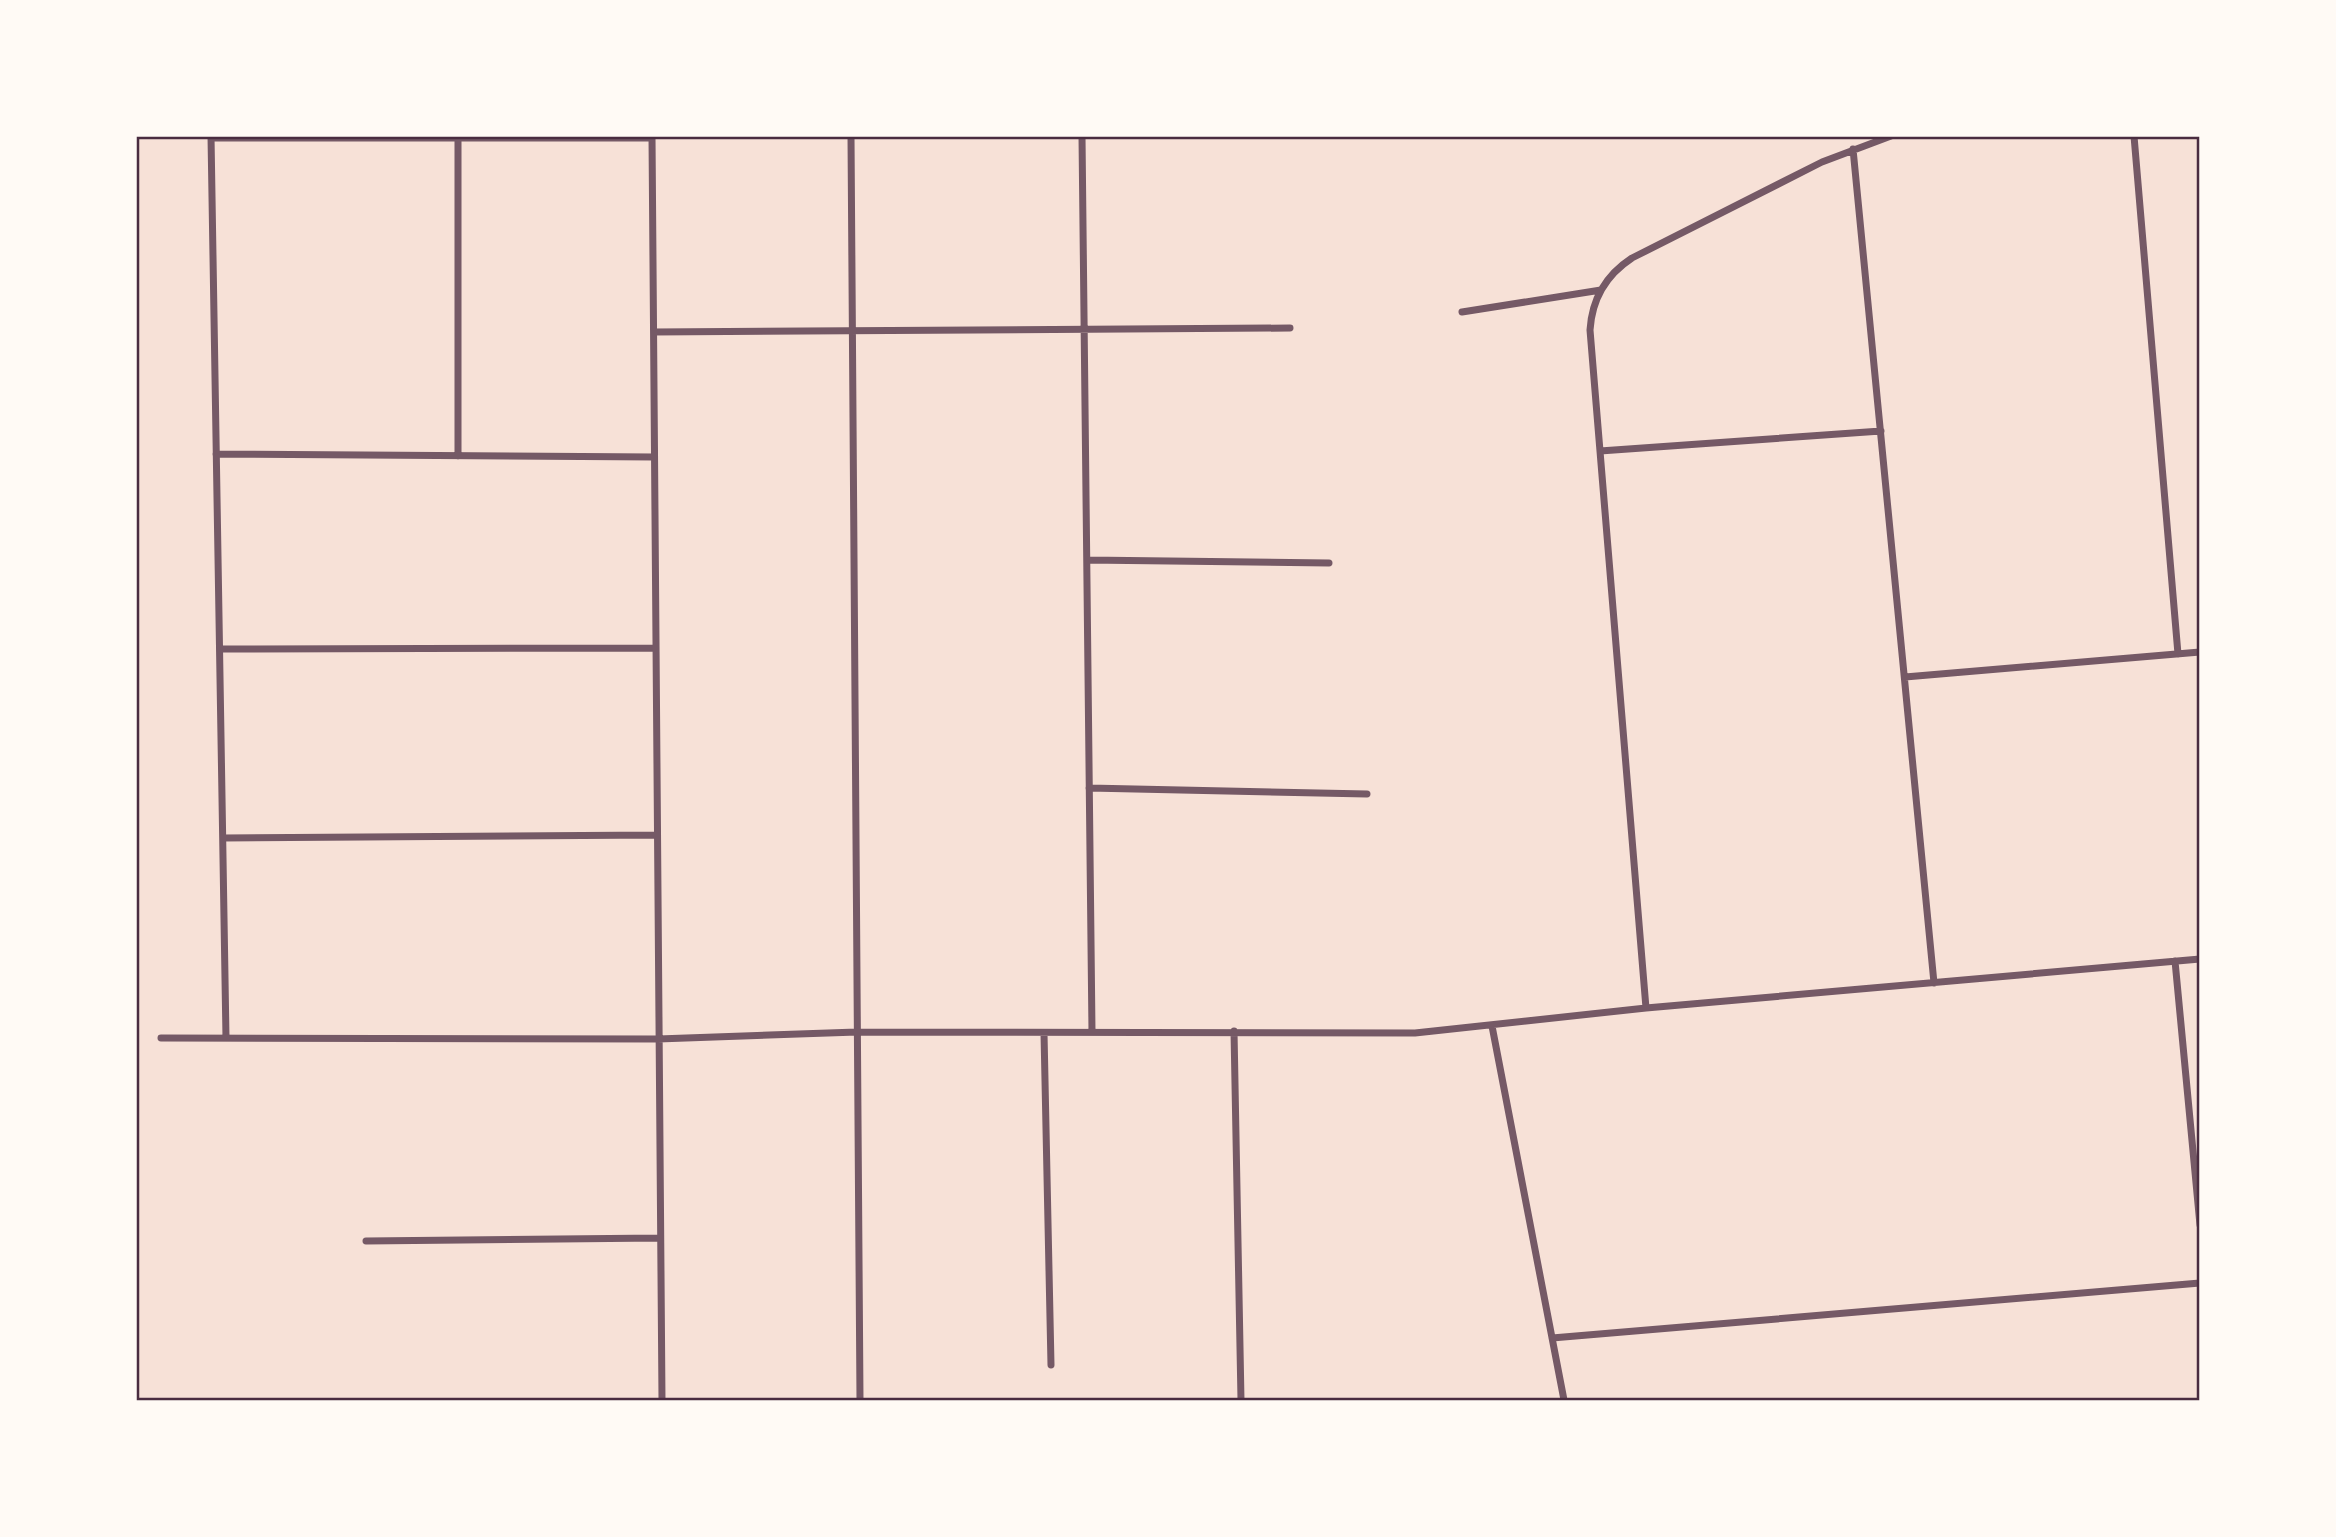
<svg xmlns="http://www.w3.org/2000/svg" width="2336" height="1537" font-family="'Varela Round',sans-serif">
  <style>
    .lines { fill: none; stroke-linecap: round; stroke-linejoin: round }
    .minor { stroke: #755966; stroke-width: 7 }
    .neatline { fill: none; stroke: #4a2c40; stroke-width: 2.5 }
  </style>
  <rect width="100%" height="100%" fill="#f7e1d7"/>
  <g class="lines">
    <path class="minor" d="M 211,136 L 226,1038
      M 652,136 L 662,1400
      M 851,136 L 860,1400
      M 1082,136 L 1092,1032
      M 2134,136 L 2178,654
      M 211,138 L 652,138
      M 1853,149 L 1934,983
      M 1462,312 L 1601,290
      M 654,332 L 1290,328
      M 1600,451 L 1881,431
      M 216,454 L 654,457
      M 458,456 L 458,137
      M 1087,560 L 1329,563
      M 220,649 L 656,648
      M 1905,677 L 2200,652
      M 1089,788 L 1367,794
      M 223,838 L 657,835
      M 2175,961 L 2200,1225
      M 1646,1008 L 1590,330 C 1592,298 1606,275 1632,258 L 1822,162 L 1891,136
      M 1492,1026 L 1564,1400
      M 1234,1031 L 1241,1400
      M 1044,1033 L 1051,1365
      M 161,1038 L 658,1039 L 857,1032 L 1415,1033 L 1646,1008 L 2200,959
      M 366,1241 L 660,1238
      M 1552,1338 L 2200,1283"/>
  </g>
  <rect width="2336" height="1537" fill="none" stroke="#fffaf5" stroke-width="276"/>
  <rect x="138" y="138" width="2060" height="1261" class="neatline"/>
</svg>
